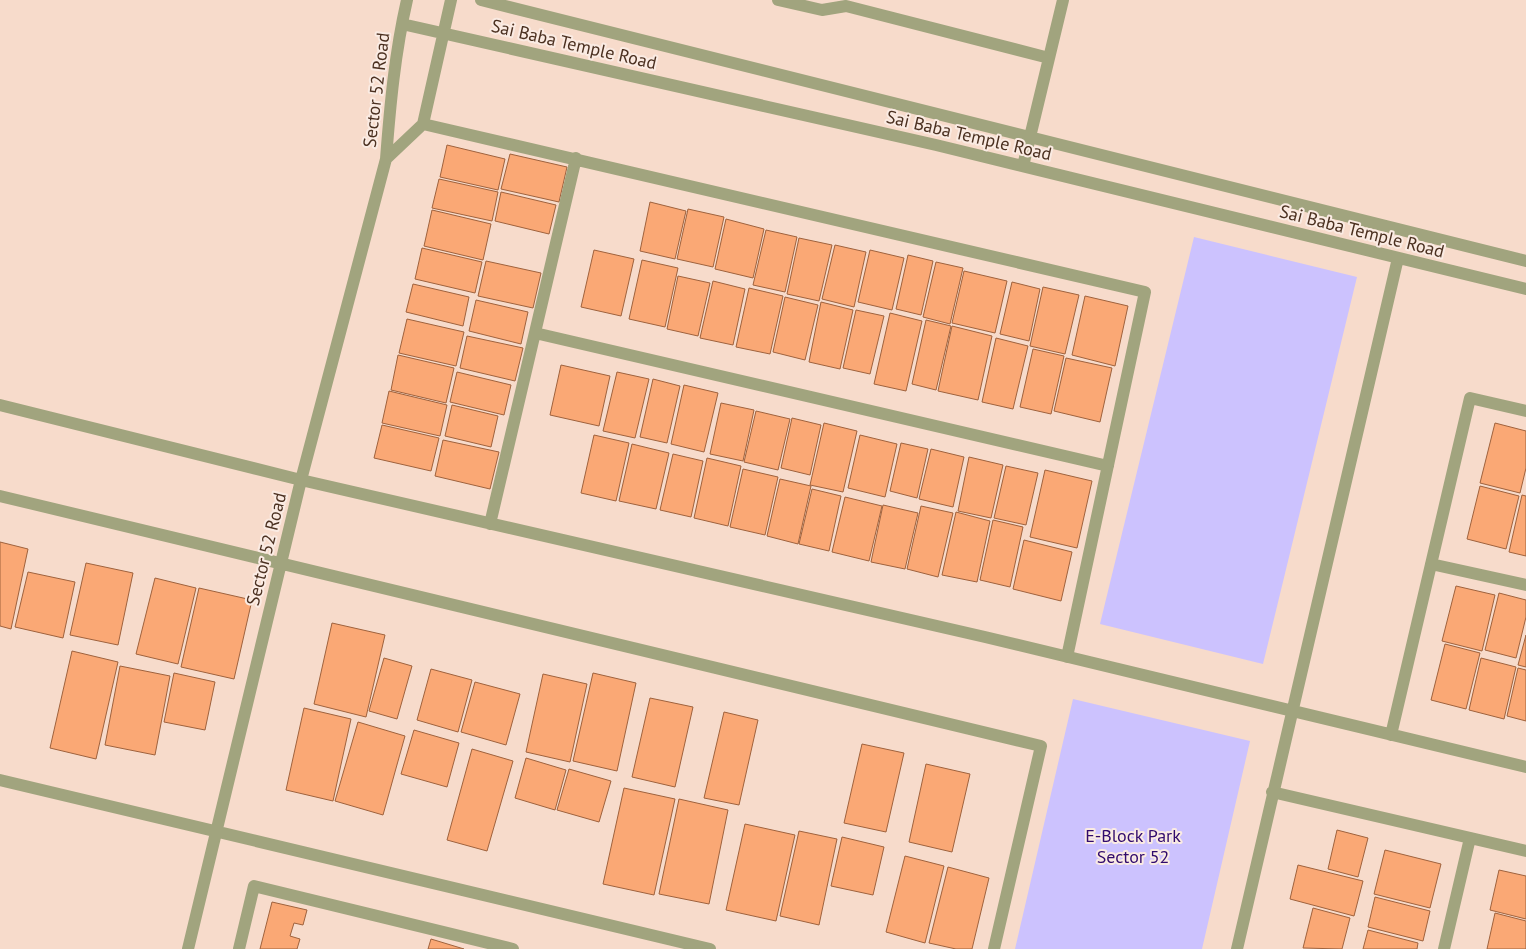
<svg xmlns="http://www.w3.org/2000/svg" width="1526" height="949" font-family="'PT Sans',sans-serif">
  <style>
    .green { fill: #ccc2fe }
    .building { fill: #faa875; stroke: #9f623d }
    .lines { fill: none; stroke-linecap: round; stroke-linejoin: round }
    .minor { stroke: #a1a47e; stroke-width: 12 }
    .labels { text-anchor: middle; dominant-baseline: central; stroke-width: 4; stroke-linejoin: round; paint-order: stroke }
    .street-label { font-size: 18px; fill: #4b3020; stroke: #faebe3 }
    .park-label { font-size: 18px; fill: #310b6d; stroke: #faebe3 }
  </style>
  <rect width="100%" height="100%" fill="#f7dbcb"/>
  <path class="green" d="M 1194,237 L 1357,277 L 1263,664 L 1100,624 Z
    M 1073,699 L 1250,741 L 1202,949 L 1015,949 Z"/>
  <path class="building" d="M 447,145 L 505,159 L 498,190 L 440,177 Z
    M 510,154 L 567,167 L 559,202 L 501,189 Z
    M 439,179 L 498,192 L 492,221 L 432,208 Z
    M 501,192 L 556,205 L 549,234 L 495,221 Z
    M 650,202 L 686,211 L 675,259 L 640,251 Z
    M 688,209 L 724,217 L 713,267 L 677,259 Z
    M 432,210 L 491,224 L 483,260 L 424,246 Z
    M 726,219 L 764,229 L 753,278 L 715,269 Z
    M 766,230 L 797,237 L 785,292 L 753,285 Z
    M 799,238 L 832,245 L 819,301 L 787,294 Z
    M 835,245 L 866,252 L 854,307 L 822,299 Z
    M 422,248 L 482,262 L 475,293 L 415,279 Z
    M 594,250 L 634,259 L 621,316 L 581,307 Z
    M 870,250 L 904,258 L 892,310 L 858,302 Z
    M 908,255 L 933,261 L 921,315 L 896,309 Z
    M 642,260 L 678,268 L 665,327 L 629,319 Z
    M 486,261 L 541,273 L 533,308 L 478,296 Z
    M 936,262 L 963,268 L 950,324 L 923,317 Z
    M 964,271 L 1007,281 L 995,333 L 952,323 Z
    M 678,276 L 710,283 L 698,336 L 667,329 Z
    M 713,281 L 745,289 L 733,345 L 700,338 Z
    M 1012,282 L 1040,289 L 1029,341 L 1000,334 Z
    M 413,284 L 469,297 L 463,326 L 406,312 Z
    M 1043,287 L 1079,295 L 1065,354 L 1030,346 Z
    M 749,288 L 783,296 L 770,354 L 736,347 Z
    M 1085,296 L 1128,306 L 1115,366 L 1072,355 Z
    M 785,297 L 818,305 L 805,360 L 773,352 Z
    M 476,300 L 528,312 L 521,344 L 469,331 Z
    M 821,302 L 853,310 L 840,369 L 809,362 Z
    M 856,310 L 884,316 L 870,374 L 843,368 Z
    M 890,313 L 922,321 L 906,391 L 874,384 Z
    M 407,319 L 464,332 L 456,366 L 399,353 Z
    M 926,320 L 951,326 L 936,390 L 912,384 Z
    M 952,326 L 992,336 L 978,400 L 938,391 Z
    M 467,336 L 523,348 L 515,381 L 460,368 Z
    M 996,338 L 1028,346 L 1013,409 L 982,402 Z
    M 1033,349 L 1064,356 L 1051,414 L 1020,407 Z
    M 398,355 L 454,368 L 446,403 L 391,390 Z
    M 1066,358 L 1112,368 L 1100,422 L 1054,411 Z
    M 561,365 L 610,376 L 599,426 L 550,415 Z
    M 457,372 L 511,385 L 504,415 L 450,402 Z
    M 617,372 L 649,379 L 635,438 L 603,431 Z
    M 653,379 L 680,386 L 667,443 L 640,437 Z
    M 684,385 L 718,393 L 704,452 L 671,444 Z
    M 389,391 L 447,405 L 440,436 L 382,423 Z
    M 721,403 L 754,410 L 743,461 L 710,454 Z
    M 452,405 L 498,416 L 491,447 L 445,436 Z
    M 756,411 L 790,419 L 778,470 L 744,462 Z
    M 792,418 L 821,425 L 810,475 L 781,468 Z
    M 824,423 L 857,431 L 843,492 L 810,485 Z
    M 1495,423 L 1526,431 L 1526,468 L 1520,493 L 1480,483 Z
    M 382,425 L 439,438 L 431,471 L 374,458 Z
    M 594,435 L 629,443 L 616,501 L 581,493 Z
    M 860,435 L 897,444 L 885,497 L 848,488 Z
    M 443,440 L 499,452 L 490,489 L 435,476 Z
    M 901,443 L 928,449 L 917,498 L 890,491 Z
    M 632,444 L 669,453 L 656,509 L 619,501 Z
    M 931,449 L 964,457 L 953,507 L 919,499 Z
    M 673,454 L 703,461 L 691,517 L 660,510 Z
    M 969,457 L 1003,465 L 991,518 L 958,511 Z
    M 707,458 L 741,466 L 728,526 L 694,518 Z
    M 1006,466 L 1038,473 L 1026,525 L 994,518 Z
    M 743,469 L 778,477 L 765,535 L 730,527 Z
    M 1045,470 L 1092,481 L 1077,548 L 1030,537 Z
    M 780,479 L 811,486 L 798,544 L 767,536 Z
    M 1480,486 L 1519,496 L 1506,549 L 1467,539 Z
    M 812,489 L 841,496 L 829,551 L 799,544 Z
    M 1522,495 L 1526,496 L 1526,556 L 1509,552 Z
    M 845,497 L 882,506 L 869,561 L 832,552 Z
    M 883,505 L 918,513 L 905,569 L 871,562 Z
    M 921,506 L 953,513 L 938,577 L 907,569 Z
    M 956,512 L 990,521 L 977,582 L 942,575 Z
    M 993,520 L 1023,527 L 1010,587 L 980,580 Z
    M 1024,540 L 1072,552 L 1061,601 L 1013,589 Z
    M 0,542 L 28,549 L 11,629 L 0,626 Z
    M 86,563 L 133,573 L 118,645 L 70,635 Z
    M 28,572 L 75,582 L 63,638 L 15,627 Z
    M 155,578 L 196,588 L 178,664 L 136,654 Z
    M 1456,586 L 1495,595 L 1482,651 L 1442,641 Z
    M 199,588 L 252,600 L 234,679 L 181,667 Z
    M 1499,593 L 1526,600 L 1526,617 L 1516,658 L 1485,650 Z
    M 332,623 L 385,635 L 366,717 L 314,704 Z
    M 1526,635 L 1526,667 L 1518,665 Z
    M 1445,644 L 1480,653 L 1466,709 L 1431,700 Z
    M 72,651 L 118,662 L 96,759 L 50,748 Z
    M 384,658 L 412,666 L 397,719 L 369,711 Z
    M 1481,658 L 1516,667 L 1504,719 L 1469,710 Z
    M 120,666 L 170,676 L 155,755 L 105,745 Z
    M 1518,668 L 1526,670 L 1526,721 L 1507,716 Z
    M 431,669 L 472,680 L 458,732 L 417,720 Z
    M 174,673 L 215,682 L 205,730 L 164,722 Z
    M 593,673 L 636,683 L 617,771 L 573,761 Z
    M 543,674 L 587,684 L 570,762 L 526,752 Z
    M 475,682 L 520,694 L 506,745 L 461,732 Z
    M 650,698 L 693,707 L 675,787 L 632,777 Z
    M 304,708 L 351,719 L 333,801 L 286,790 Z
    M 724,712 L 758,720 L 739,805 L 704,798 Z
    M 358,722 L 405,736 L 383,815 L 335,801 Z
    M 414,730 L 459,743 L 447,787 L 401,774 Z
    M 862,744 L 904,753 L 886,832 L 844,823 Z
    M 472,749 L 513,761 L 487,851 L 447,840 Z
    M 526,758 L 566,770 L 555,810 L 515,798 Z
    M 926,764 L 970,774 L 952,852 L 909,842 Z
    M 569,769 L 611,781 L 599,822 L 557,810 Z
    M 624,788 L 675,799 L 654,895 L 603,884 Z
    M 679,799 L 728,810 L 709,904 L 659,894 Z
    M 745,824 L 795,835 L 776,921 L 726,910 Z
    M 1337,830 L 1368,838 L 1358,877 L 1328,869 Z
    M 799,831 L 837,839 L 819,925 L 780,916 Z
    M 842,837 L 884,847 L 873,895 L 831,886 Z
    M 1385,850 L 1441,864 L 1430,908 L 1374,894 Z
    M 905,856 L 944,866 L 925,943 L 886,932 Z
    M 1298,865 L 1363,881 L 1354,916 L 1290,899 Z
    M 948,867 L 989,878 L 972,949 L 956,949 L 929,943 Z
    M 1499,870 L 1526,876 L 1526,919 L 1490,910 Z
    M 1375,897 L 1430,911 L 1423,941 L 1368,927 Z
    M 272,902 L 307,910 L 303,925 L 294,923 L 290,936 L 300,939 L 297,949 L 260,949 Z
    M 1313,908 L 1350,918 L 1342,949 L 1303,948 Z
    M 1495,913 L 1526,921 L 1526,949 L 1487,949 Z
    M 1368,930 L 1418,943 L 1417,949 L 1363,949 Z
    M 431,939 L 464,949 L 428,949 Z"/>
  <g class="lines">
    <path class="minor" d="M 481,0 L 1526,261
      M 778,0 L 822,10 L 846,6 L 1049,58
      M 402,24 L 936,145 L 1526,289
      M 423,124 L 1145,292 L 1067,657
      M 386,159 L 423,124 L 451,0
      M 1023,166 L 1063,0
      M 535,333 L 1108,466
      M 0,405 L 301,480 L 985,637 L 1526,767
      M 0,496 L 1041,746 L 994,949
      M 490,524 L 576,158
      M 1431,564 L 1526,585
      M 1391,735 L 1470,398 L 1526,411
      M 0,780 L 710,949
      M 1272,792 L 1526,851
      M 188,949 L 301,480 L 386,159 C 390,106 395,52 407,0
      M 239,949 L 254,886 L 513,949
      M 1237,949 L 1398,258
      M 1444,949 L 1470,838"/>
  </g>
  <g class="labels">
    <g class="street-label">
      <text transform="translate(574 44) rotate(13)">Sai Baba Temple Road</text>
      <text transform="translate(376 90) rotate(-83)">Sector 52 Road</text>
      <text transform="translate(969 135) rotate(13)">Sai Baba Temple Road</text>
      <text transform="translate(1362 231) rotate(14)">Sai Baba Temple Road</text>
      <text transform="translate(266 549) rotate(-76)">Sector 52 Road</text>
    </g>
    <g class="park-label">
      <text x="1133" y="835">E-Block Park<tspan x="1133" dy="21">Sector 52</tspan></text>
    </g>
  </g>
</svg>
